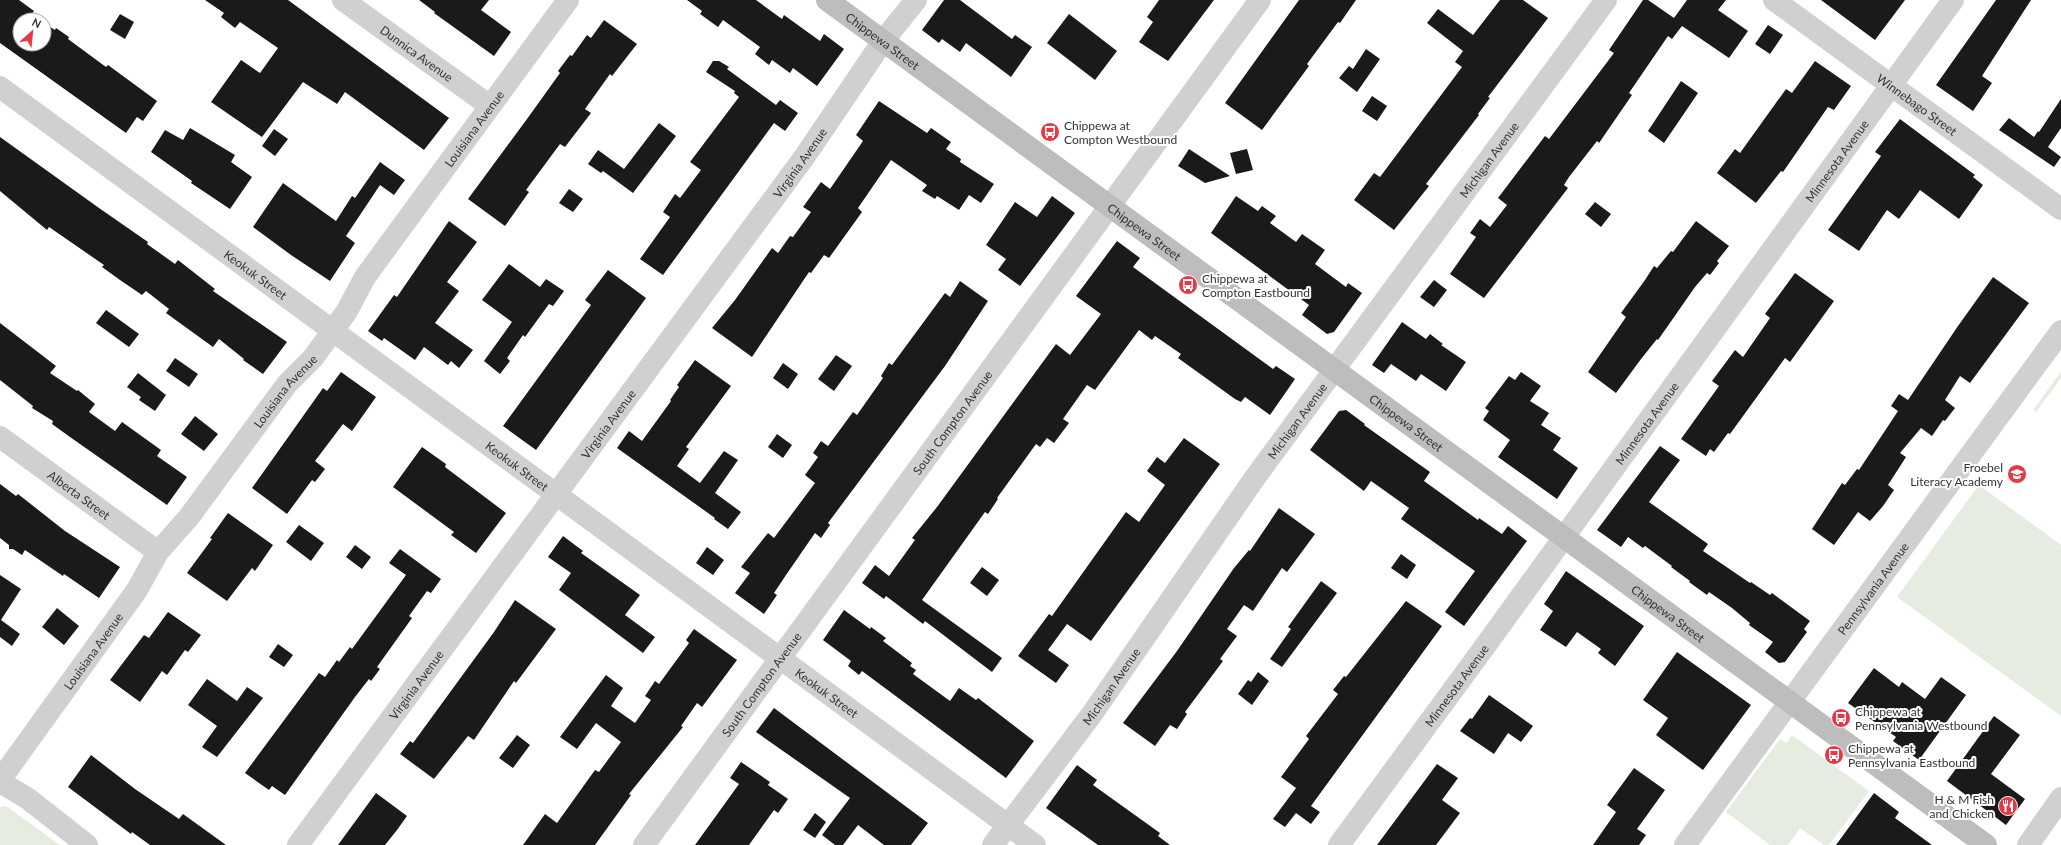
<svg xmlns="http://www.w3.org/2000/svg" width="2061" height="845" font-family="Lato,sans-serif">
  <style>
    .green { fill: #e6ecdf }
    .building { fill: #1a1a1a }
    .lines { fill: none; stroke-linecap: round; stroke-linejoin: round }
    .minor { stroke: #d0d0d0; stroke-width: 22 }
    .tertiary { stroke: #d0d0d0; stroke-width: 22 }
    .secondary { stroke: #bdbdbd; stroke-width: 22 }
    .labels { text-anchor: middle; dominant-baseline: central; stroke-width: 4; stroke-linejoin: round; paint-order: stroke }
    .street-label { font-size: 12px; fill: #333; stroke: #fff }
    .poi-label { font-size: 12px; fill: #333; stroke: #fff; text-anchor: start }
  </style>
  <rect width="100%" height="100%" fill="#fff"/>
  <path class="green" d="M 2061,372 L 2061,378 L 2036,412 L 2033,410 Z
    M 1979,485 L 2061,545 L 2061,716 L 1897,597 Z
    M 1792,735 L 1869,791 L 1829,845 L 1824,845 L 1800,828 L 1788,845 L 1770,845 L 1726,812 L 1780,739 L 1786,743 Z
    M 4,806 L 9,808 L 60,845 L 0,845 L 0,807 Z"/>
  <path class="building" d="M 0,0 L 19,0 L 34,11 L 32,14 L 40,20 L 20,20 L 20,44 L 44,44 L 44,23 L 55,30 L 56,28 L 69,37 L 68,39 L 106,67 L 108,65 L 157,101 L 143,121 L 137,117 L 126,133 L 0,43 Z
    M 205,0 L 288,0 L 449,118 L 424,150 L 345,92 L 337,104 L 303,82 L 262,137 L 211,102 L 241,60 L 260,73 L 278,48 L 240,22 L 235,28 L 221,17 L 224,13 Z
    M 419,0 L 489,0 L 481,10 L 511,32 L 494,56 L 434,13 L 435,12 Z
    M 687,0 L 756,0 L 782,19 L 784,15 L 820,41 L 824,34 L 844,49 L 817,86 L 793,68 L 790,73 L 772,60 L 769,65 L 755,54 L 760,47 L 723,20 L 718,27 L 700,14 L 702,11 Z
    M 944,0 L 960,0 L 1012,39 L 1015,35 L 1032,47 L 1011,77 L 966,43 L 960,52 L 942,39 L 939,43 L 922,30 Z
    M 1159,0 L 1214,0 L 1168,61 L 1139,42 L 1153,22 L 1147,17 Z
    M 1299,0 L 1356,0 L 1340,23 L 1338,22 L 1307,64 L 1309,66 L 1262,130 L 1225,103 Z
    M 1500,0 L 1523,0 L 1548,18 L 1488,97 L 1490,98 L 1478,114 L 1479,115 L 1426,184 L 1429,186 L 1394,230 L 1354,200 L 1374,173 L 1380,177 L 1462,67 L 1455,62 L 1463,51 L 1427,23 L 1438,9 L 1473,35 Z
    M 1643,0 L 1648,0 L 1674,18 L 1687,0 L 1726,0 L 1718,10 L 1748,31 L 1729,58 L 1682,26 L 1672,39 L 1668,36 L 1629,93 L 1632,95 L 1599,143 L 1597,141 L 1569,177 L 1564,185 L 1568,188 L 1484,298 L 1450,274 L 1476,237 L 1470,233 L 1480,219 L 1490,227 L 1507,205 L 1498,198 L 1545,136 L 1549,139 L 1614,53 L 1609,50 Z
    M 1821,0 L 1905,0 L 1875,40 Z
    M 1996,0 L 2031,0 L 1982,76 L 1992,83 L 1973,111 L 1936,85 Z
    M 120,14 L 134,22 L 125,39 L 110,30 Z
    M 1069,14 L 1117,51 L 1095,80 L 1047,43 Z
    M 604,20 L 637,44 L 612,76 L 610,74 L 585,109 L 591,113 L 565,147 L 560,144 L 526,190 L 529,192 L 505,226 L 468,199 L 527,119 L 560,73 L 558,71 L 570,55 L 572,56 L 587,35 L 591,38 Z
    M 1768,25 L 1783,35 L 1770,54 L 1755,44 Z
    M 1366,49 L 1380,59 L 1357,92 L 1339,78 L 1349,66 L 1353,69 Z
    M 713,61 L 719,61 L 729,67 L 727,69 L 776,105 L 780,100 L 798,113 L 785,131 L 774,123 L 663,275 L 640,259 L 670,217 L 663,212 L 675,194 L 680,198 L 701,170 L 690,162 L 739,97 L 734,93 L 735,91 L 706,72 Z
    M 1815,61 L 1851,86 L 1834,110 L 1828,107 L 1783,172 L 1781,171 L 1756,203 L 1717,173 L 1735,149 L 1740,153 L 1786,89 L 1792,93 Z
    M 1681,81 L 1698,93 L 1664,143 L 1648,131 Z
    M 1372,96 L 1387,106 L 1377,121 L 1362,111 Z
    M 2061,99 L 2061,128 L 2048,147 L 2061,157 L 2054,167 L 1999,130 L 2009,118 L 2034,137 L 2038,131 L 2039,132 Z
    M 879,101 L 927,133 L 931,128 L 951,142 L 946,149 L 961,159 L 960,162 L 994,184 L 981,203 L 969,195 L 959,210 L 937,196 L 935,199 L 922,191 L 927,185 L 891,160 L 858,208 L 862,212 L 829,258 L 824,255 L 811,273 L 809,272 L 752,357 L 712,328 L 735,300 L 772,248 L 778,253 L 790,236 L 793,237 L 811,212 L 803,207 L 821,182 L 830,189 L 863,141 L 856,135 Z
    M 1900,119 L 1975,175 L 1973,177 L 1983,185 L 1959,219 L 1920,190 L 1899,219 L 1887,210 L 1859,251 L 1828,230 L 1881,156 L 1875,152 Z
    M 659,123 L 676,136 L 633,193 L 603,171 L 601,173 L 588,164 L 598,150 L 624,169 Z
    M 190,128 L 235,155 L 231,162 L 252,177 L 230,209 L 191,183 L 192,181 L 151,152 L 165,130 L 183,140 Z
    M 274,129 L 288,139 L 275,156 L 262,146 Z
    M 0,137 L 99,208 L 148,242 L 147,244 L 175,264 L 178,260 L 215,289 L 213,291 L 287,342 L 263,374 L 243,360 L 244,359 L 219,339 L 213,347 L 166,313 L 169,309 L 146,291 L 142,295 L 120,280 L 102,267 L 104,265 L 49,227 L 47,230 L 0,191 Z
    M 1189,149 L 1230,176 L 1205,183 L 1178,166 Z
    M 1247,149 L 1253,170 L 1236,174 L 1230,153 Z
    M 380,162 L 405,180 L 394,195 L 380,185 L 346,236 L 355,243 L 330,281 L 291,255 L 253,227 L 283,183 L 336,221 L 352,196 L 355,198 Z
    M 569,189 L 583,199 L 573,212 L 559,203 Z
    M 1052,196 L 1075,213 L 1020,286 L 998,270 L 1006,259 L 986,245 L 1015,202 L 1037,217 Z
    M 1236,196 L 1258,211 L 1262,206 L 1276,216 L 1270,223 L 1296,242 L 1302,234 L 1325,250 L 1315,264 L 1346,287 L 1348,283 L 1362,293 L 1334,332 L 1327,334 L 1302,315 L 1309,305 L 1211,233 Z
    M 1595,202 L 1611,214 L 1601,227 L 1585,214 Z
    M 449,221 L 477,242 L 447,282 L 459,291 L 435,323 L 473,350 L 459,368 L 451,361 L 448,365 L 424,347 L 415,360 L 384,338 L 382,341 L 368,331 L 394,295 L 397,297 Z
    M 1696,221 L 1729,246 L 1717,261 L 1719,263 L 1710,275 L 1707,273 L 1695,287 L 1658,340 L 1657,339 L 1641,359 L 1616,393 L 1588,372 L 1626,317 L 1621,313 L 1645,280 L 1654,266 L 1657,268 L 1671,251 L 1673,252 Z
    M 1117,241 L 1140,258 L 1133,267 L 1273,369 L 1276,366 L 1295,379 L 1270,415 L 1245,397 L 1241,402 L 1235,399 L 1178,358 L 1181,354 L 1155,336 L 1152,340 L 1139,330 L 1095,390 L 1087,385 L 1063,419 L 1069,423 L 1054,443 L 1047,438 L 1040,447 L 1036,444 L 997,498 L 998,499 L 988,514 L 985,512 L 922,600 L 1002,658 L 992,672 L 925,621 L 923,624 L 886,596 L 884,599 L 862,583 L 875,565 L 889,576 L 915,540 L 912,538 L 937,507 L 1056,344 L 1070,355 L 1101,314 L 1076,296 Z
    M 509,264 L 540,287 L 546,279 L 564,291 L 553,306 L 549,304 L 525,337 L 523,335 L 507,358 L 510,361 L 500,374 L 484,361 L 512,322 L 482,300 Z
    M 608,270 L 646,298 L 536,450 L 503,426 L 591,305 L 585,300 Z
    M 1795,273 L 1834,301 L 1790,362 L 1785,358 L 1730,434 L 1728,433 L 1714,452 L 1710,449 L 1706,456 L 1681,439 L 1719,386 L 1712,381 L 1735,350 L 1743,357 L 1770,318 L 1765,314 Z
    M 1993,277 L 2029,303 L 1970,383 L 1960,376 L 1945,400 L 1955,408 L 1945,421 L 1943,420 L 1932,436 L 1921,428 L 1900,453 L 1906,457 L 1888,485 L 1894,490 L 1883,506 L 1870,521 L 1858,512 L 1834,545 L 1812,529 L 1842,483 L 1845,485 L 1857,469 L 1859,470 L 1898,411 L 1891,406 L 1899,394 L 1908,400 L 1958,326 Z
    M 1434,280 L 1447,290 L 1434,307 L 1420,297 Z
    M 960,281 L 988,301 L 945,366 L 828,523 L 830,525 L 821,538 L 815,533 L 786,575 L 774,593 L 777,595 L 764,614 L 735,593 L 750,573 L 741,567 L 768,533 L 774,538 L 815,483 L 805,475 L 818,457 L 813,453 L 821,441 L 828,446 L 853,412 L 857,415 L 883,378 L 881,376 L 889,363 L 892,365 L 945,293 L 950,297 Z
    M 106,310 L 139,334 L 129,347 L 96,323 Z
    M 1402,322 L 1426,339 L 1430,334 L 1443,344 L 1441,345 L 1466,362 L 1446,391 L 1421,374 L 1416,381 L 1391,364 L 1384,373 L 1372,365 Z
    M 0,323 L 56,366 L 50,373 L 77,391 L 78,390 L 95,404 L 89,412 L 115,431 L 122,422 L 161,450 L 157,456 L 187,477 L 167,505 L 70,437 L 52,424 L 53,421 L 32,408 L 33,406 L 0,380 Z
    M 836,355 L 852,366 L 834,391 L 818,379 Z
    M 175,358 L 198,374 L 189,387 L 166,371 Z
    M 695,360 L 731,386 L 686,447 L 689,449 L 677,466 L 700,483 L 724,451 L 738,460 L 715,493 L 741,512 L 728,529 L 714,519 L 715,518 L 617,448 L 629,431 L 642,441 L 671,401 L 670,400 L 679,387 L 677,385 Z
    M 783,363 L 798,374 L 788,389 L 773,378 Z
    M 341,372 L 376,397 L 352,431 L 343,424 L 315,461 L 325,469 L 315,482 L 312,480 L 287,514 L 252,488 L 323,388 L 327,391 Z
    M 1521,372 L 1541,386 L 1530,401 L 1549,413 L 1541,425 L 1561,438 L 1553,450 L 1578,468 L 1557,499 L 1498,457 L 1510,440 L 1483,420 L 1489,411 L 1485,408 L 1509,376 L 1515,380 Z
    M 138,373 L 166,395 L 155,411 L 139,400 L 141,397 L 127,387 Z
    M 1346,410 L 1365,424 L 1364,425 L 1430,472 L 1424,481 L 1478,520 L 1479,518 L 1502,534 L 1508,526 L 1527,541 L 1464,626 L 1445,612 L 1475,571 L 1401,519 L 1409,508 L 1371,481 L 1364,491 L 1310,450 L 1339,411 Z
    M 195,416 L 218,434 L 204,451 L 181,434 Z
    M 777,434 L 792,445 L 783,458 L 768,447 Z
    M 1184,438 L 1220,464 L 1091,641 L 1067,624 L 1048,650 L 1069,665 L 1056,683 L 1018,656 L 1049,614 L 1052,616 L 1126,512 L 1139,522 L 1165,485 L 1147,471 L 1157,457 L 1165,463 Z
    M 1660,446 L 1680,460 L 1649,502 L 1708,544 L 1703,551 L 1750,583 L 1751,582 L 1770,595 L 1772,593 L 1810,621 L 1804,629 L 1807,632 L 1785,662 L 1779,663 L 1765,652 L 1773,642 L 1749,625 L 1750,623 L 1732,608 L 1709,592 L 1707,595 L 1689,582 L 1690,581 L 1671,567 L 1672,566 L 1645,546 L 1643,548 L 1628,537 L 1621,547 L 1597,530 Z
    M 422,447 L 446,464 L 445,467 L 506,513 L 476,553 L 451,535 L 454,532 L 393,487 Z
    M 0,484 L 16,496 L 18,494 L 65,531 L 120,567 L 99,598 L 64,574 L 63,576 L 25,550 L 22,555 L 13,549 L 9,549 L 9,545 L 0,538 Z
    M 1279,508 L 1315,534 L 1287,572 L 1282,568 L 1253,611 L 1244,605 L 1227,629 L 1237,636 L 1220,659 L 1223,661 L 1185,712 L 1187,714 L 1177,729 L 1170,725 L 1155,746 L 1123,723 L 1177,651 L 1234,568 L 1249,550 L 1250,551 Z
    M 228,513 L 273,545 L 255,571 L 252,568 L 227,601 L 187,573 L 212,539 L 210,538 Z
    M 299,525 L 324,543 L 311,561 L 286,542 Z
    M 563,536 L 583,551 L 581,553 L 640,595 L 625,615 L 655,637 L 643,653 L 559,590 L 571,573 L 548,557 Z
    M 355,545 L 371,557 L 362,569 L 346,557 Z
    M 707,547 L 724,560 L 713,575 L 696,563 Z
    M 400,549 L 441,579 L 431,593 L 427,591 L 409,616 L 412,618 L 377,667 L 380,669 L 371,681 L 369,679 L 355,697 L 285,795 L 272,786 L 269,790 L 245,773 L 319,673 L 325,677 L 337,660 L 339,662 L 350,647 L 352,649 L 406,575 L 389,563 Z
    M 1401,554 L 1416,565 L 1407,579 L 1391,568 Z
    M 982,567 L 999,580 L 987,596 L 970,583 Z
    M 1566,571 L 1644,626 L 1615,666 L 1598,653 L 1601,649 L 1577,632 L 1566,647 L 1540,630 L 1553,611 L 1544,604 Z
    M 0,575 L 21,589 L 1,620 L 20,634 L 12,646 L 0,637 Z
    M 1321,581 L 1337,593 L 1282,667 L 1270,659 L 1291,629 L 1288,627 Z
    M 515,600 L 556,629 L 516,683 L 514,681 L 474,740 L 468,736 L 434,779 L 400,754 L 410,741 L 413,743 L 494,632 Z
    M 1406,601 L 1442,626 L 1311,806 L 1320,812 L 1311,824 L 1296,813 L 1285,827 L 1273,819 L 1296,788 L 1281,777 L 1309,739 L 1306,736 L 1338,694 L 1333,690 L 1344,676 L 1346,677 Z
    M 57,608 L 79,626 L 64,645 L 42,627 Z
    M 844,610 L 870,629 L 871,627 L 886,638 L 883,641 L 912,663 L 910,666 L 916,670 L 913,674 L 950,701 L 959,688 L 976,700 L 978,698 L 1034,741 L 1006,778 L 862,671 L 859,675 L 848,666 L 851,661 L 823,640 Z
    M 168,612 L 201,635 L 188,652 L 185,650 L 167,675 L 162,671 L 140,702 L 110,680 L 144,635 L 149,638 Z
    M 694,629 L 737,660 L 702,707 L 697,703 L 681,726 L 683,727 L 629,794 L 631,795 L 595,845 L 523,845 L 545,814 L 557,823 L 595,770 L 599,772 L 621,742 L 596,723 L 577,749 L 560,737 L 606,675 L 623,688 L 611,706 L 635,723 L 651,700 L 645,696 L 655,681 L 659,684 L 689,643 L 686,640 Z
    M 278,644 L 293,655 L 284,667 L 269,657 Z
    M 1677,652 L 1751,705 L 1703,770 L 1656,735 L 1668,718 L 1643,700 Z
    M 1874,668 L 1899,687 L 1902,682 L 1925,699 L 1941,677 L 1966,695 L 1919,760 L 1893,741 L 1896,737 L 1848,703 Z
    M 1258,672 L 1269,681 L 1252,705 L 1238,694 L 1248,680 L 1251,682 Z
    M 207,679 L 237,701 L 247,687 L 263,698 L 217,757 L 202,747 L 217,726 L 188,705 Z
    M 1489,695 L 1533,726 L 1521,742 L 1508,733 L 1494,754 L 1460,731 L 1470,718 L 1472,719 Z
    M 774,708 L 928,823 L 911,845 L 884,845 L 858,825 L 843,845 L 835,845 L 822,835 L 850,798 L 756,732 Z
    M 1994,716 L 2020,735 L 1991,774 L 2025,799 L 2006,825 L 1947,781 Z
    M 517,735 L 530,745 L 513,768 L 499,758 Z
    M 91,755 L 135,789 L 179,819 L 183,814 L 226,845 L 150,845 L 132,832 L 131,834 L 68,787 Z
    M 741,762 L 770,782 L 768,785 L 788,799 L 778,813 L 774,810 L 749,845 L 695,845 L 739,784 L 730,778 Z
    M 1437,764 L 1458,778 L 1442,800 L 1460,813 L 1436,845 L 1377,845 Z
    M 1077,765 L 1097,780 L 1093,785 L 1160,833 L 1158,836 L 1170,845 L 1098,845 L 1046,808 Z
    M 1634,768 L 1665,790 L 1637,829 L 1646,835 L 1639,845 L 1593,845 L 1616,812 L 1607,805 Z
    M 376,793 L 407,816 L 397,830 L 385,845 L 338,845 Z
    M 1874,793 L 1899,812 L 1895,818 L 1932,845 L 1836,845 Z
    M 815,813 L 826,822 L 815,838 L 803,830 Z"/>
  <g class="lines">
    <g class="minor">
      <path id="s1" d="M 343,0 L 490,106"/>
      <path id="s2" d="M 1774,0 L 2061,209"/>
      <path id="s3" d="M 0,87 L 1035,845"/>
      <path id="s4" d="M 0,437 L 158,552"/>
      <path id="s5" d="M 0,780 L 137,590 L 158,552 L 189,517 L 287,384 L 313,358 L 347,311 L 365,277 L 568,0"/>
      <path d="M 0,782 L 27,798 L 87,845"/>
      <path id="s6" d="M 298,845 L 805,156 L 883,41 L 916,0"/>
      <path id="s7" d="M 993,845 L 1092,714 L 1254,479 L 1606,0"/>
      <path id="s8" d="M 1339,845 L 1483,649 L 1953,0"/>
      <path id="s9" d="M 1685,845 L 2061,331"/>
      <path d="M 2028,845 L 2061,798"/>
    </g>
    <path class="tertiary" id="s10" d="M 644,845 L 1260,0"/>
    <path class="secondary" id="s11" d="M 827,0 L 1986,845"/>
  </g>
  <defs>
    <symbol id="bus-disc" viewBox="-11 -11 22 22"><circle r="9.5" fill="#e63946" stroke="#fff"/><path d="M-5-6H5V4H4V6H2V4H-2V6H-4V4H-5ZM-3.5-4V0h7V-4ZM-3.5 1.2v1.5H-2V1.2ZM2 1.2v1.5H3.5V1.2Z" fill="#fff"/></symbol>
    <symbol id="school-disc" viewBox="-11 -11 22 22"><circle r="9.5" fill="#e63946" stroke="#fff"/><path d="M0-5L7-2L0 1L-7-2ZM-4 1L0 2.5L4 1V4Q0 6-4 4Z" fill="#fff"/></symbol>
    <symbol id="restaurant-disc" viewBox="-11 -11 22 22"><circle r="9.5" fill="#e63946" stroke="#fff"/><path d="M-5-6h1v4h1v-4h1v4h1v-4h1v5L-1.5 .5V6h-2V.5L-5-1ZM5-6V6H3V1.5H1.5Q1.5-4 5-6Z" fill="#fff"/></symbol>
  </defs>
  <g fill-rule="evenodd">
    <use href="#bus-disc" x="1039" y="121" width="22" height="22"/>
    <use href="#bus-disc" x="1177" y="274" width="22" height="22"/>
    <use href="#school-disc" x="2006" y="463" width="22" height="22"/>
    <use href="#bus-disc" x="1830" y="707" width="22" height="22"/>
    <use href="#bus-disc" x="1823" y="744" width="22" height="22"/>
    <use href="#restaurant-disc" x="1997" y="795" width="22" height="22"/>
  </g>
  <g class="labels">
    <g class="street-label">
      <text stroke="none"><textPath href="#s11" startOffset="69">Chippewa Street</textPath></text>
      <text stroke="none"><textPath href="#s1" startOffset="91">Dunnica Avenue</textPath></text>
      <text stroke="none"><textPath href="#s2" startOffset="177">Winnebago Street</textPath></text>
      <text stroke="none"><textPath href="#s5" startOffset="807">Louisiana Avenue</textPath></text>
      <text stroke="none"><textPath href="#s7" startOffset="846">Michigan Avenue</textPath></text>
      <text stroke="none"><textPath href="#s8" startOffset="846">Minnesota Avenue</textPath></text>
      <text stroke="none"><textPath href="#s6" startOffset="847">Virginia Avenue</textPath></text>
      <text stroke="none"><textPath href="#s11" startOffset="393">Chippewa Street</textPath></text>
      <text stroke="none"><textPath href="#s3" startOffset="317">Keokuk Street</textPath></text>
      <text stroke="none"><textPath href="#s5" startOffset="483">Louisiana Avenue</textPath></text>
      <text stroke="none"><textPath href="#s7" startOffset="522">Michigan Avenue</textPath></text>
      <text stroke="none"><textPath href="#s11" startOffset="717">Chippewa Street</textPath></text>
      <text stroke="none"><textPath href="#s8" startOffset="522">Minnesota Avenue</textPath></text>
      <text stroke="none"><textPath href="#s6" startOffset="523">Virginia Avenue</textPath></text>
      <text stroke="none"><textPath href="#s10" startOffset="523">South Compton Avenue</textPath></text>
      <text stroke="none"><textPath href="#s3" startOffset="641">Keokuk Street</textPath></text>
      <text stroke="none"><textPath href="#s4" startOffset="98">Alberta Street</textPath></text>
      <text stroke="none"><textPath href="#s9" startOffset="318">Pennsylvania Avenue</textPath></text>
      <text stroke="none"><textPath href="#s11" startOffset="1041">Chippewa Street</textPath></text>
      <text stroke="none"><textPath href="#s5" startOffset="159">Louisiana Avenue</textPath></text>
      <text stroke="none"><textPath href="#s6" startOffset="199">Virginia Avenue</textPath></text>
      <text stroke="none"><textPath href="#s10" startOffset="199">South Compton Avenue</textPath></text>
      <text stroke="none"><textPath href="#s8" startOffset="198">Minnesota Avenue</textPath></text>
      <text stroke="none"><textPath href="#s7" startOffset="198">Michigan Avenue</textPath></text>
      <text stroke="none"><textPath href="#s3" startOffset="1025">Keokuk Street</textPath></text>
    </g>
    <g class="poi-label">
      <text x="1064" y="125">Chippewa at<tspan x="1064" dy="14">Compton Westbound</tspan></text>
      <text x="1202" y="278">Chippewa at<tspan x="1202" dy="14">Compton Eastbound</tspan></text>
      <text x="2003" y="467" text-anchor="end">Froebel<tspan x="2003" dy="14">Literacy Academy</tspan></text>
      <text x="1855" y="711">Chippewa at<tspan x="1855" dy="14">Pennsylvania Westbound</tspan></text>
      <text x="1848" y="748">Chippewa at<tspan x="1848" dy="14">Pennsylvania Eastbound</tspan></text>
      <text x="1994" y="799" text-anchor="end">H &amp; M Fish<tspan x="1994" dy="14">and Chicken</tspan></text>
    </g>
  </g>
  <g transform="translate(32 32) rotate(27)"><circle r="19" fill="#ffffff" stroke="#adadad"/>
  <path d="M0-3L7 15L0 10L-7 15Z" fill="#e63946"/>
  <text y="-6" font-size="11" font-weight="bold" text-anchor="middle" fill="#333333">N</text>
  </g>
</svg>
